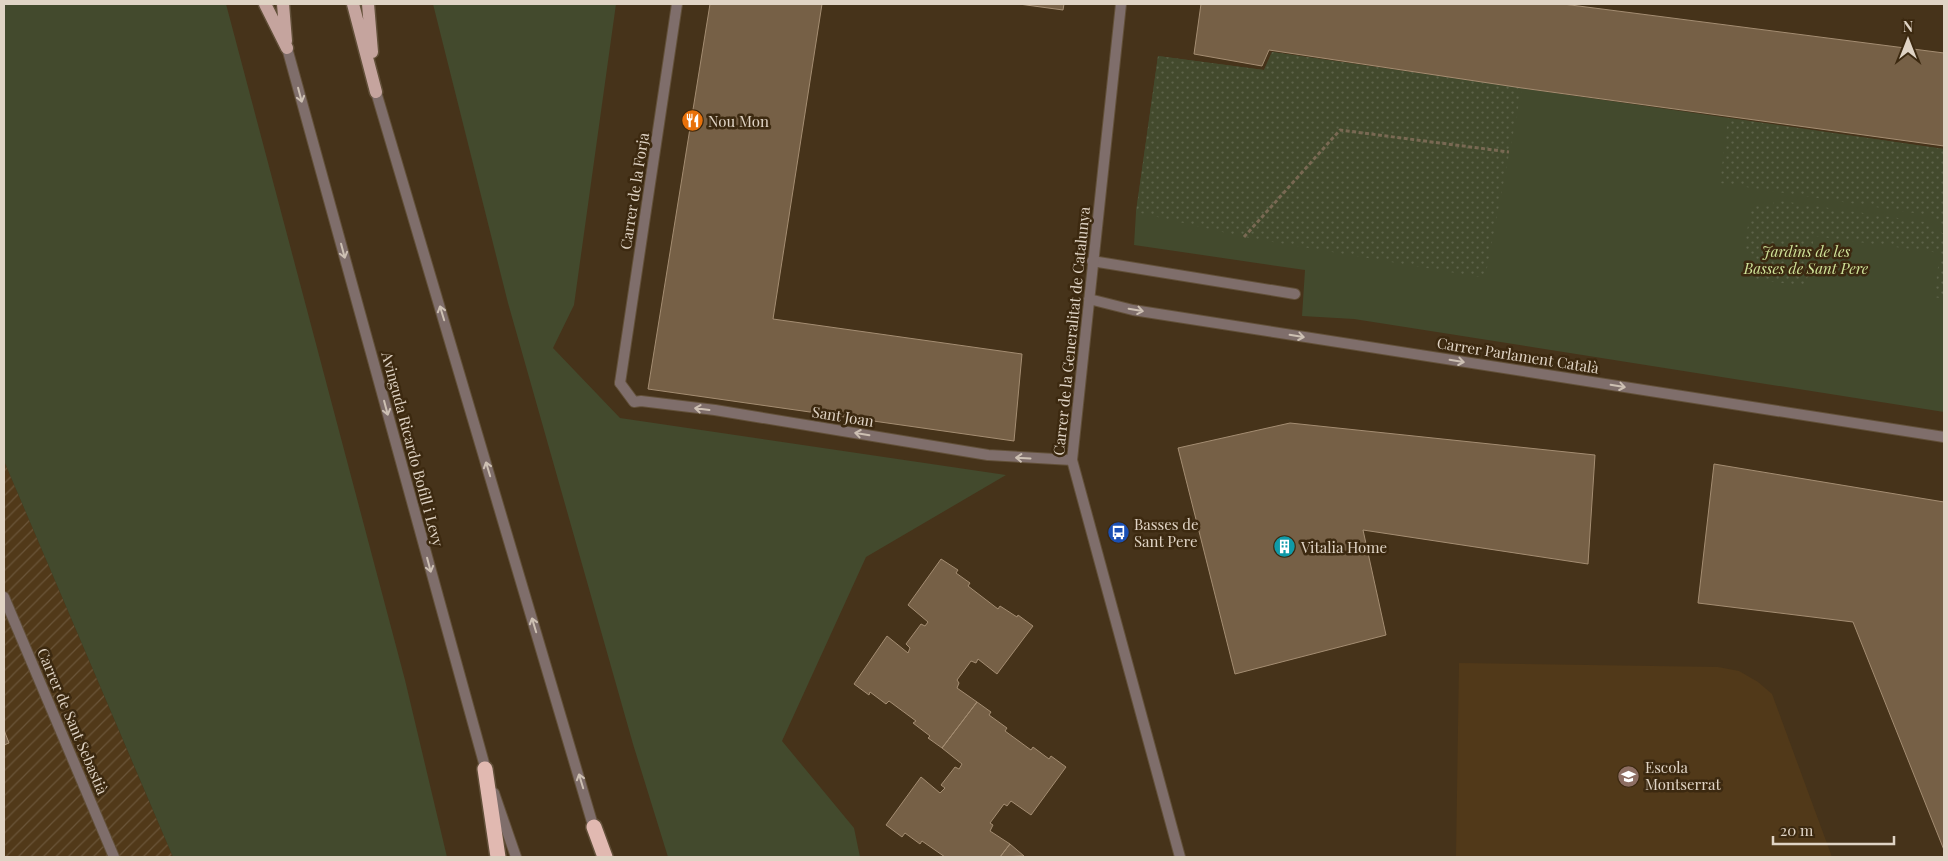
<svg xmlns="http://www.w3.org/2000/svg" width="1948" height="861" font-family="'Playfair Display',serif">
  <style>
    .built { fill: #513919 }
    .industrial { fill: url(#industrial-furrows) }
    .green { fill: #434a2d }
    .garden { fill: url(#garden-dots) }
    .building { fill: #766046; stroke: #a48d72 }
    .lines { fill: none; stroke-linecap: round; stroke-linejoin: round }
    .service-casing { stroke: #625039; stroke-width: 12 }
    .pedestrian-casing { stroke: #625039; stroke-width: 12 }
    .minor-casing { stroke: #625039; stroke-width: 12 }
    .tertiary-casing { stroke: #625039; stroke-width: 12 }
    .primary-casing { stroke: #625039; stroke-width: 15 }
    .motorway-casing { stroke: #625039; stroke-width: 18 }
    .path { stroke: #796953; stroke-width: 3; stroke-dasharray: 4 2.5; stroke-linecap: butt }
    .service { stroke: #7f6e6b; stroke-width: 10 }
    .pedestrian { stroke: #7f6e6b; stroke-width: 10 }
    .minor { stroke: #7f6e6b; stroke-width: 10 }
    .tertiary { stroke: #7f6e6b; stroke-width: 10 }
    .primary { stroke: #c5a49e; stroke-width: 12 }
    .motorway { stroke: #e1b9b1; stroke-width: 15 }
    .oneway { stroke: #cdc0b3 }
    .labels { text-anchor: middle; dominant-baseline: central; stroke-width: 5; stroke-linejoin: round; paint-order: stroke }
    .poi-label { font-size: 15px; fill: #e0d4c5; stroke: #3c2910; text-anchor: start }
    .street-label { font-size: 15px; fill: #e0d4c5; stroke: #3c2910 }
    .park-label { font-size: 15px; font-style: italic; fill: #cfe298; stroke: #3c2910 }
  </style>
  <defs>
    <pattern id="industrial-furrows" width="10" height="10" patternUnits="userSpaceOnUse" patternTransform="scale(1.25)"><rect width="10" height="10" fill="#513919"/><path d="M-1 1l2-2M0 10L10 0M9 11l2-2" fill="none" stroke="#6a5539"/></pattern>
    <pattern id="garden-dots" width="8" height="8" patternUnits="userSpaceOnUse" patternTransform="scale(1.25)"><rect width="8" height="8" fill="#434a2d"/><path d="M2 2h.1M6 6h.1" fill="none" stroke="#5e634a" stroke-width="1.8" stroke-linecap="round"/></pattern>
  </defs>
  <rect width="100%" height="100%" fill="#46331a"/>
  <path class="built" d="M 1459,663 L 1718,667 L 1739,671 L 1758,682 L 1772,694 L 1832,857 L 1456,857 Z"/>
  <path class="industrial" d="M 4,461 L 145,792 L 173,857 L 4,857 Z"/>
  <path class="green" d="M 4,4 L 226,4 L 405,680 L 447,857 L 173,857 L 4,461 Z
    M 433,4 L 616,4 L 574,305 L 553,348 L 620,418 L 1006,475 L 866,557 L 782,741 L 854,828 L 860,857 L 668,857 L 633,744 L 508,303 Z
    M 1272,52 L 1944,149 L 1944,412 L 1354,319 L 1302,316 L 1305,270 L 1134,245 L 1136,212 L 1158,56 L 1264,70 Z"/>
  <path class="garden" d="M 1272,52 L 1522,88 L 1485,278 L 1244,237 L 1136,212 L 1158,56 L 1264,70 Z
    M 1728,118 L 1944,149 L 1944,226 L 1927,215 L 1720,183 Z
    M 1775,200 L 1925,222 L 1944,234 L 1944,299 L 1934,297 L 1940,253 L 1814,236 L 1806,286 L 1749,279 L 1753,254 L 1744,252 L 1751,205 L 1773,204 Z"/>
  <path class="building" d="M 710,4 L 822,4 L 773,319 L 1022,354 L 1014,441 L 648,389 Z
    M 1019,4 L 1064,4 L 1063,10 Z
    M 1201,4 L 1563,4 L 1944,53 L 1944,146 L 1522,88 L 1269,50 L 1262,66 L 1194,54 Z
    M 1290,423 L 1595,455 L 1588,564 L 1363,530 L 1386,635 L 1235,674 L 1178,448 Z
    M 1714,464 L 1944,502 L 1944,850 L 1853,622 L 1698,603 Z
    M 941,559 L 958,570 L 956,573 L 970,583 L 968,586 L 998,609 L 1000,606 L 1017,617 L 1018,615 L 1033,626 L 997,674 L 978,659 L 976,663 L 971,661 L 957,680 L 959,683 L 957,688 L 977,702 L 942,748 L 928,738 L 930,736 L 913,723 L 916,721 L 889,701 L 886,704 L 870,692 L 869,695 L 854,684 L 887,636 L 908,653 L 910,648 L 906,644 L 921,624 L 925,626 L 928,622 L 908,605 Z
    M 977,702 L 991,712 L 989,715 L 1007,728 L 1005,731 L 1031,750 L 1033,747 L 1049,759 L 1051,756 L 1066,767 L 1031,815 L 1011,801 L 1007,806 L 1004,804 L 990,823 L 993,825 L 990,831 L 1010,844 L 1000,857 L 945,857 L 922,841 L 920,844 L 905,833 L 902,837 L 886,825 L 921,777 L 940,793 L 945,788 L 941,785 L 955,767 L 959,769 L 962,764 L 942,748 Z
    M 4,730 L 9,743 L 4,745 Z
    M 1010,844 L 1024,856 L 1000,857 Z"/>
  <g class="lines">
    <defs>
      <path id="service" d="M 1092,261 L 1295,294"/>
      <path id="pedestrian" d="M 620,383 L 634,402 L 641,401 L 715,410 L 988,455 L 1072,460"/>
      <path id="minor" d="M 1121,4 L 1072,460 L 1180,857
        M 1089,299 L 1133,310 L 1944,437
        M 620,383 L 677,4
        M 4,597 L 114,857"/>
      <path id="tertiary" d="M 287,48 L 487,774
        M 376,92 L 595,832
        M 494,793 L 516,857"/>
      <path id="primary" d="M 265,4 L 287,48
        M 283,4 L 286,41
        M 353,4 L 376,92
        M 368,4 L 372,52"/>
      <path id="motorway" d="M 485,769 L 498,857
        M 594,827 L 605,857"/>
    </defs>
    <use href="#service" class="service-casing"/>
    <use href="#pedestrian" class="pedestrian-casing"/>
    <use href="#minor" class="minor-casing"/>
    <use href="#tertiary" class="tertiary-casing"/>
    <use href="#primary" class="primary-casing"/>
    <use href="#motorway" class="motorway-casing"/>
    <path class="path" d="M 1244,237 L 1340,130 L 1509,152"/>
    <use href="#service" class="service"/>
    <use href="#pedestrian" class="pedestrian"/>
    <use href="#minor" class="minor"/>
    <use href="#tertiary" class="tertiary"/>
    <use href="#primary" class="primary"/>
    <use href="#motorway" class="motorway"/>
  </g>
  <defs><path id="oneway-shaft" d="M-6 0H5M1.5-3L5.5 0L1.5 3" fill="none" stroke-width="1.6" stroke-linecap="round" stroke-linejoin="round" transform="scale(1.25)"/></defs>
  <g class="oneway">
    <use href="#oneway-shaft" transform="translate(300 95) rotate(75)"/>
    <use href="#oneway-shaft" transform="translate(343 251) rotate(75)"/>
    <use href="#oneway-shaft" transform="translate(1136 310) rotate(10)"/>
    <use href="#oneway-shaft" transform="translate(442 313) rotate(-107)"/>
    <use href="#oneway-shaft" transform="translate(1297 336) rotate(9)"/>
    <use href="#oneway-shaft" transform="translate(1457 361) rotate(9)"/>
    <use href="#oneway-shaft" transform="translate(1618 386) rotate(9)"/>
    <use href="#oneway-shaft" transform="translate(386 408) rotate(75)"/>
    <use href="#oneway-shaft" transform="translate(702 409) rotate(-173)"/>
    <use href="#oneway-shaft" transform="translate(862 434) rotate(-171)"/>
    <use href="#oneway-shaft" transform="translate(1023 458) rotate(-177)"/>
    <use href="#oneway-shaft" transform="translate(488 469) rotate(-107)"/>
    <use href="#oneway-shaft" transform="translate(429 565) rotate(75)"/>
    <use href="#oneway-shaft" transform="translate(534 625) rotate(-107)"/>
    <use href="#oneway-shaft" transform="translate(581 781) rotate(-107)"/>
  </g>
  <defs>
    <symbol id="restaurant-disc" viewBox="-11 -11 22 22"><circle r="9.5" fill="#e8710a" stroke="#3c2910"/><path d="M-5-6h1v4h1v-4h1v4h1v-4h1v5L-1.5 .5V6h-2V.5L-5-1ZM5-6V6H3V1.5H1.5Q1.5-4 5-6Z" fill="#fff"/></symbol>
    <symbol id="bus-disc" viewBox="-11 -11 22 22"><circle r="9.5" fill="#1a4fb4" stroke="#3c2910"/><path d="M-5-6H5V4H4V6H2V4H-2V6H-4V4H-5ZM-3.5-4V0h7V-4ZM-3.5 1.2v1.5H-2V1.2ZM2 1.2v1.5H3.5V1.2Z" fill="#fff"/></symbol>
    <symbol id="building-disc" viewBox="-11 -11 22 22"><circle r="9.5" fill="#0f9aa8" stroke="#3c2910"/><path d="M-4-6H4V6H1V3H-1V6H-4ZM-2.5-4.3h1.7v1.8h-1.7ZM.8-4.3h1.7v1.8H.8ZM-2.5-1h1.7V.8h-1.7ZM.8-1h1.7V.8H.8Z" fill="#fff"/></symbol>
    <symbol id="school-disc" viewBox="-11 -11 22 22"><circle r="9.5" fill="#8d6e63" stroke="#3c2910"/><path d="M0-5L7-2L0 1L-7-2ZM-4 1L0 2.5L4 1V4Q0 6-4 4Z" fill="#fff"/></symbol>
  </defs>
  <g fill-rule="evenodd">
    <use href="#restaurant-disc" x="680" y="108" width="25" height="25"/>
    <use href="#bus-disc" x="1106" y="520" width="25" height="25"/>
    <use href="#building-disc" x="1272" y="534" width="25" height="25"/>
    <use href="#school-disc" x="1616" y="764" width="25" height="25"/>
  </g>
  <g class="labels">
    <g class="poi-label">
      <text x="708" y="121">Nou Mon</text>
      <text x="1134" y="524">Basses de<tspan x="1134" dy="17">Sant Pere</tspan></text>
      <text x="1301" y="547">Vitalia Home</text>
      <text x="1645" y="767">Escola<tspan x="1645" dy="17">Montserrat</tspan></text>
    </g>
    <g class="street-label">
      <text transform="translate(634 191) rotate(-81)">Carrer de la Forja</text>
      <text transform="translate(1071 331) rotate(-84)">Carrer de la Generalitat de Catalunya</text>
      <text transform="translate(1518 355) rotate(9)">Carrer Parlament Català</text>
      <text transform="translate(843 416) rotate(9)">Sant Joan</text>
      <text transform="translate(413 449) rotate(75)">Avinguda Ricardo Bofill i Levy</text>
      <text transform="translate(73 721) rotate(67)">Carrer de Sant Sebastià</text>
    </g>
    <g class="park-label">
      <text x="1806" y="251">Jardins de les<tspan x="1806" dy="17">Basses de Sant Pere</tspan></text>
    </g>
  </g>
  <rect width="1948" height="861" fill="none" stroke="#e0d4c5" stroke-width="10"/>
  <g transform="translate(1908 40)" stroke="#3c2910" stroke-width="4" paint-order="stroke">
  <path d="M0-4L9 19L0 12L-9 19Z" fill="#e0d4c5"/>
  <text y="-8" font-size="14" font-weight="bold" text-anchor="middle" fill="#e0d4c5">N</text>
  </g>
  <path d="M1773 836v8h121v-8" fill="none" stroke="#e0d4c5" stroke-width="2.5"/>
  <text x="1780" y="836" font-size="15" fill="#e0d4c5" stroke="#3c2910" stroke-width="4" paint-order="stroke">20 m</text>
</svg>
